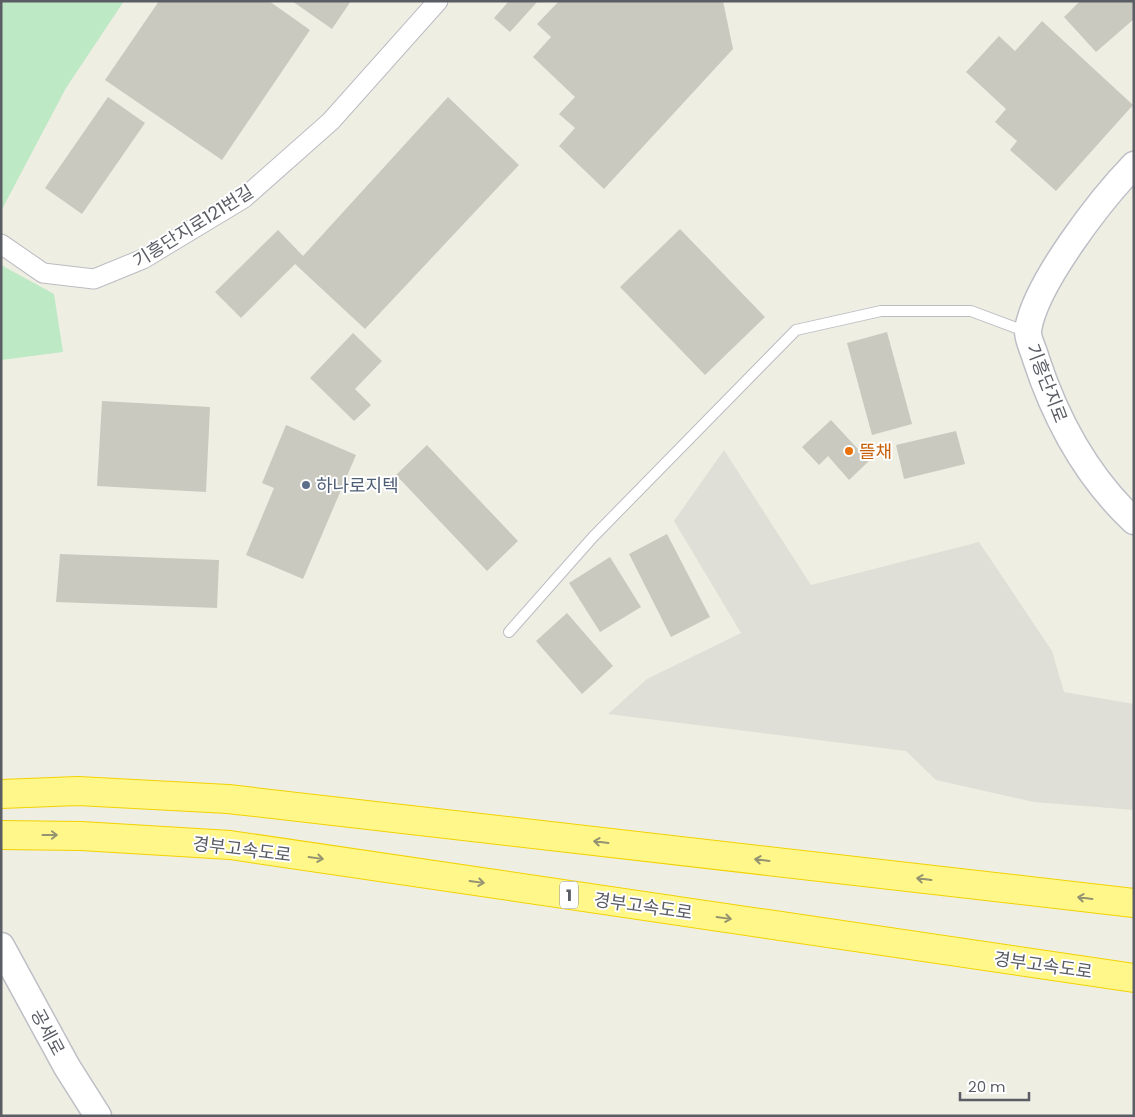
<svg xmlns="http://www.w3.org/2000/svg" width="1135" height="1117" font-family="Poppins,'Noto Sans KR',sans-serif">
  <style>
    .industrial { fill: #dfdfd7 }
    .green { fill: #bde9c5 }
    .building { fill: #cac9c0 }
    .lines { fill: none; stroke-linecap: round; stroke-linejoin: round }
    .lane-casing { stroke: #bbbcc3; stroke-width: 12 }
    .street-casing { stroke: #bbbcc3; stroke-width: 21 }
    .secondary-casing { stroke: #bdbfc7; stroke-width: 29 }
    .highway-casing { stroke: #f2d200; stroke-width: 30 }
    .lane { stroke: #fff; stroke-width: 10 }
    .street { stroke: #fff; stroke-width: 19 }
    .secondary { stroke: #fff; stroke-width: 26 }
    .highway { stroke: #fff78a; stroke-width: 28 }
    .oneway { stroke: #949372 }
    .food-dot { fill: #e8710a; stroke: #fff; stroke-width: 2 }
    .service-dot { fill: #5c6f8a; stroke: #fff; stroke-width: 2 }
    .labels { text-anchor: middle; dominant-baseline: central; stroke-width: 4; stroke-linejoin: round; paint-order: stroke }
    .shield { fill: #fff; stroke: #8c8e93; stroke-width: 1 }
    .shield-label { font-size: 16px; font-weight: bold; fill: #5b5d65 }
    .street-label { font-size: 18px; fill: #5b5d65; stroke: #fff }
    .food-label { font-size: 18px; fill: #c56008; stroke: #fff; text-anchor: start }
    .service-label { font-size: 18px; fill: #4e5e75; stroke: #fff; text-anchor: start }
  </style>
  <rect width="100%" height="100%" fill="#efeee3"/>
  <path class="industrial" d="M 724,450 L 811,585 L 979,542 L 1052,651 L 1064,692 L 1134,704 L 1134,810 L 1034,802 L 936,780 L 906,751 L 608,714 L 647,679 L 741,633 L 674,521 Z"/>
  <path class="green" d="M 1,1 L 124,1 L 66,88 L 1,211 Z
    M 1,265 L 54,294 L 63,352 L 1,360 Z"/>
  <path class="building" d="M 159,1 L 269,1 L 310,30 L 222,160 L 105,80 Z
    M 292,1 L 351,1 L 332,29 Z
    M 509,1 L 538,1 L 510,32 L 494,18 Z
    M 559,1 L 723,1 L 733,49 L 604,189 L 559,146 L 575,128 L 559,114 L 575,97 L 533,57 L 551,37 L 537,24 Z
    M 1080,1 L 1134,1 L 1134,19 L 1096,52 L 1064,17 Z
    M 1042,21 L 1133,105 L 1056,191 L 1010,150 L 1017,141 L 995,122 L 1006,109 L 966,72 L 999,36 L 1015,51 Z
    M 108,97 L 145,123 L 82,214 L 45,188 Z
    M 448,97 L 519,165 L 365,329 L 295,264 L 241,318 L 215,292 L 278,230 L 303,256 Z
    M 680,229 L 765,317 L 705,375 L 620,287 Z
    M 887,332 L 912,424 L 872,435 L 847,343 Z
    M 353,333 L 382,361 L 355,389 L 371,405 L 354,421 L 310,378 Z
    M 102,401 L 210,407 L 206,492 L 97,486 Z
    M 831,420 L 869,461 L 849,480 L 828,456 L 819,465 L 802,447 Z
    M 286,425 L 356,455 L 303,579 L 246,555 L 274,488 L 262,483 Z
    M 956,431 L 965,464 L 904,479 L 896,445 Z
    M 427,445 L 518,541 L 487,571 L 396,475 Z
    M 667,534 L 710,617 L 671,637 L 629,554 Z
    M 60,554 L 219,560 L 217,608 L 56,602 Z
    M 610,557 L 641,607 L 600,632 L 569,583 Z
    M 567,613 L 613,666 L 582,694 L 536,641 Z"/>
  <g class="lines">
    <defs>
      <path id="lane" d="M 509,632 L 593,537 L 796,330 L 881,311 L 971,311 L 1027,332"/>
      <path id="street" d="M 1,244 L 43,273 L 94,279 L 143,259 L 244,198 L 331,121 L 438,1"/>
      <path id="secondary" d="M 1134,165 C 1101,199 1035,284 1028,330 C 1027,338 1034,351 1036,359 C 1056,420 1087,477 1134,521
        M 1,946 L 67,1067 L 98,1116"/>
      <path id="highway" d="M 1,794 L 78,791 L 228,799 L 1134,903
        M 1,835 L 81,836 L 230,845 L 1134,978"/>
    </defs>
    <use href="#lane" class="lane-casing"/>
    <use href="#street" class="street-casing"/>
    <use href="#secondary" class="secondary-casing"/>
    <use href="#highway" class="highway-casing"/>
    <use href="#lane" class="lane"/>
    <use href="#street" class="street"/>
    <use href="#secondary" class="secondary"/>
    <use href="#highway" class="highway"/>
  </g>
  <defs><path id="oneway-shaft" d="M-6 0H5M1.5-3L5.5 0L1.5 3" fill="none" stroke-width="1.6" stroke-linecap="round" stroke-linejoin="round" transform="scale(1.25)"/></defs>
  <g class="oneway">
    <use href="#oneway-shaft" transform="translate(50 835)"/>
    <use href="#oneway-shaft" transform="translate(601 842) rotate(-173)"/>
    <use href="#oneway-shaft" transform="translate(316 858) rotate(8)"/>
    <use href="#oneway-shaft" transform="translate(762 860) rotate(-173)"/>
    <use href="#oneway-shaft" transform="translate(924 879) rotate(-173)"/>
    <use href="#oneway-shaft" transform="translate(477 882) rotate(8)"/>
    <use href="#oneway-shaft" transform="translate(1085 898) rotate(-173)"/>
    <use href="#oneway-shaft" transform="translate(724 918) rotate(8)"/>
  </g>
  <circle class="food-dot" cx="849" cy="451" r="5"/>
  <circle class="service-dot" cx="306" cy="485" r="5"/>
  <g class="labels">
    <rect class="shield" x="560" y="881.5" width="18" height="27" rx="4"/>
    <g class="shield-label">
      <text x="569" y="895">1</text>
    </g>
    <g class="street-label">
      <text transform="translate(193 226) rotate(-32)">기흥단지로121번길</text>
      <text transform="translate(1047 383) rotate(69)">기흥단지로</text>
      <text transform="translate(242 849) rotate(7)">경부고속도로</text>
      <text transform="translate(643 906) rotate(8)">경부고속도로</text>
      <text transform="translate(1043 965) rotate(8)">경부고속도로</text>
      <text transform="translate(48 1032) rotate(62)">공세로</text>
    </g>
    <g class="food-label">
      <text x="859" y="451">뜰채</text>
    </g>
    <g class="service-label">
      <text x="316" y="485">하나로지텍</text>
    </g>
  </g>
  <rect width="1135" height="1117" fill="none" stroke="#5b5d65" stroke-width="5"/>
  <path d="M960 1092v8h69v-8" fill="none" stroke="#5b5d65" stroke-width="2.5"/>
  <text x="968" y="1092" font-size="15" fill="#5b5d65" stroke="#ffffff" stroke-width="4" paint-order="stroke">20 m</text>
</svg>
